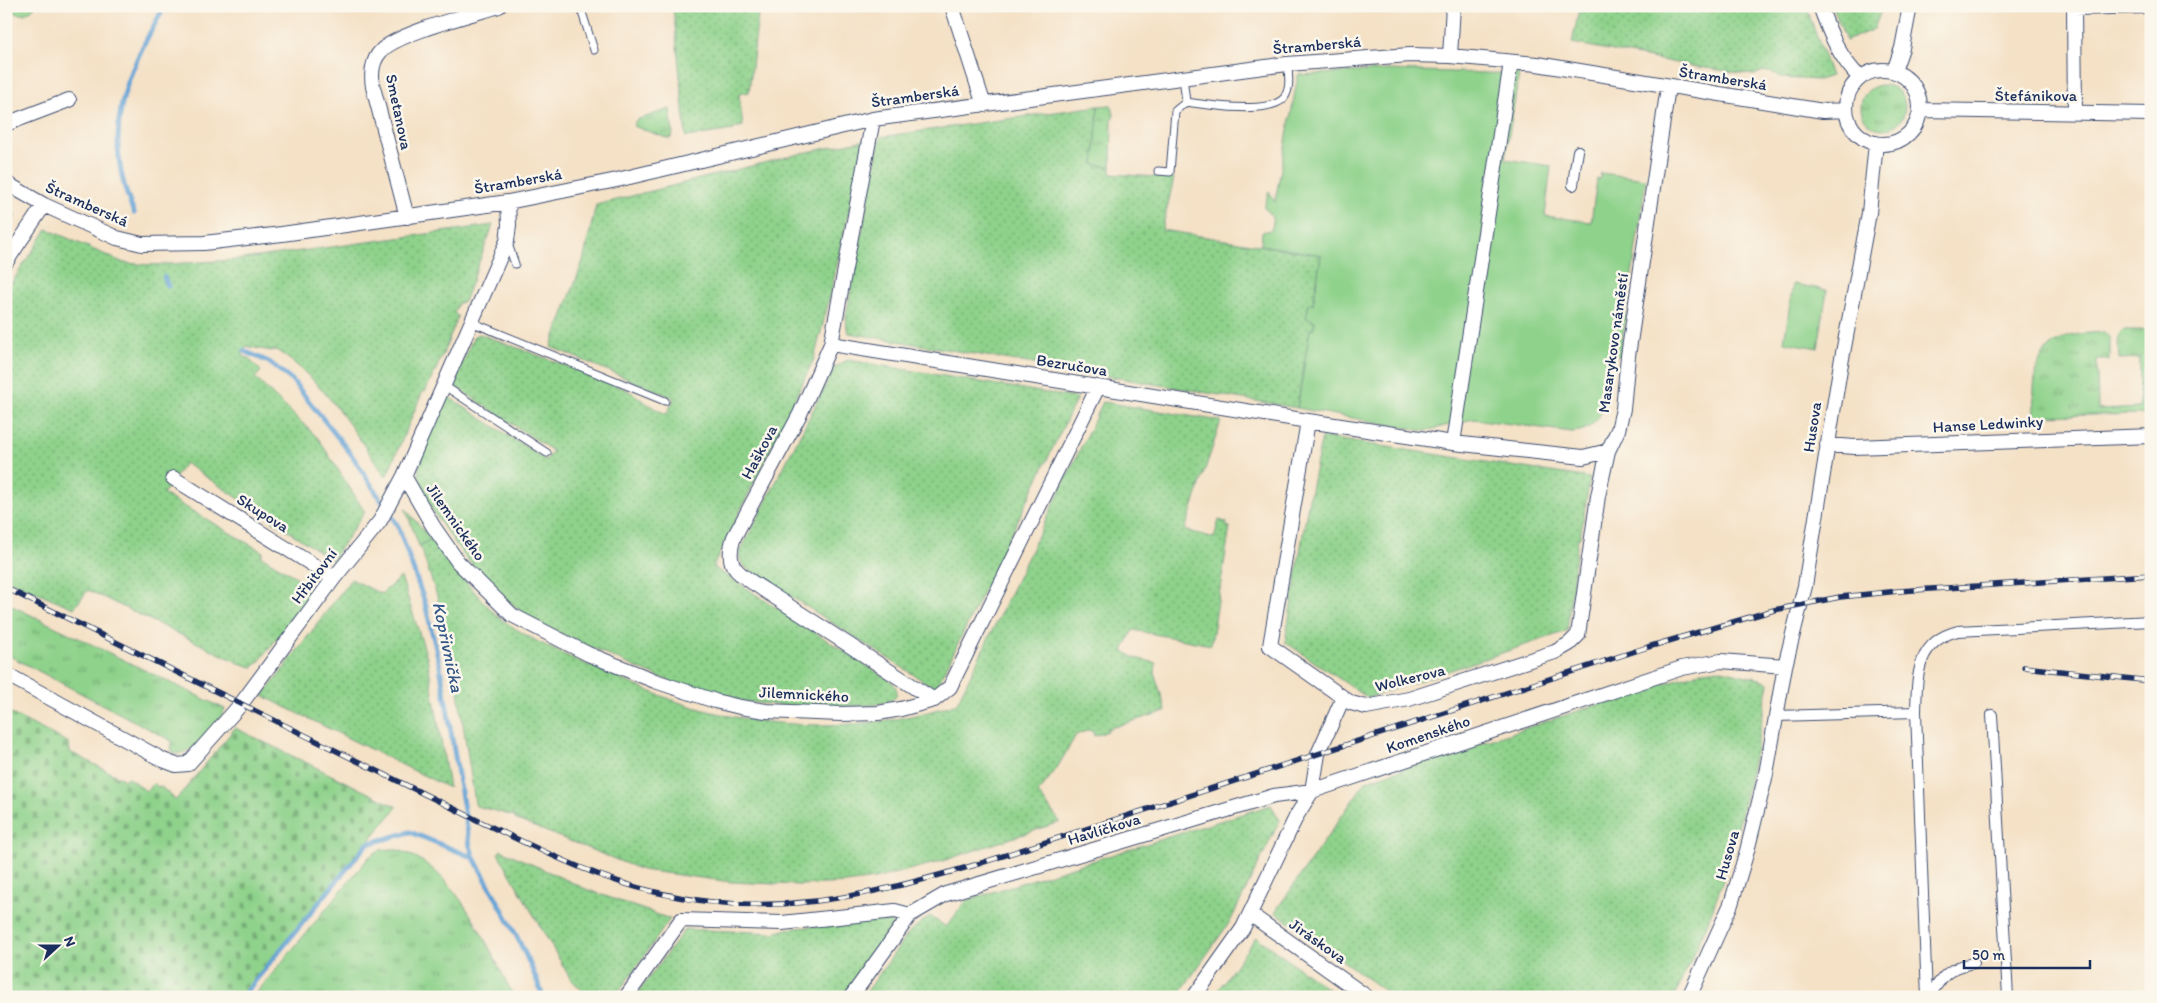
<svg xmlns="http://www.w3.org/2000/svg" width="2157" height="1003" font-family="Itim,sans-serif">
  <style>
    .grass { fill: url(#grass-tufts); stroke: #548074 }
    .cemetery { fill: url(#cemetery-stones); stroke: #548074 }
    .park { fill: #8ed28b; stroke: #548074 }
    .garden { fill: url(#garden-dots); stroke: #548074 }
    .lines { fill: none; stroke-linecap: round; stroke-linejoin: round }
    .stream { stroke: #63a2d5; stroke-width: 5 }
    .service-casing { stroke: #3c4a6e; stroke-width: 9 }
    .pedestrian-casing { stroke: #3c4a6e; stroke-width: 12 }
    .minor-casing { stroke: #3c4a6e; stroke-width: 16 }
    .service { stroke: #fff; stroke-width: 7 }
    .pedestrian { stroke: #fff; stroke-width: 10 }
    .minor { stroke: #fff; stroke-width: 14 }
    .rail-casing { stroke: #1b2f5e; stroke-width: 5.5 }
    .rail { stroke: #fbf7ec; stroke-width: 4; stroke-dasharray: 11; stroke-linecap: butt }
    .labels { text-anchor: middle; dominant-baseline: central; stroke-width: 5; stroke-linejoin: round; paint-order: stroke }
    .street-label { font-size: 16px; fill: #1b2f5e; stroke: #fbf7ec }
    .water-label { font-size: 18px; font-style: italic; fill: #345788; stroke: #fbf7ec }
  </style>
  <defs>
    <pattern id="grass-tufts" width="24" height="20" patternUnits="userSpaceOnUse" patternTransform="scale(1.25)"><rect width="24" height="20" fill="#8ed28b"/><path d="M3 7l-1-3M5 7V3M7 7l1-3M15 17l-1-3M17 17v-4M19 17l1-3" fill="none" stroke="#73ab75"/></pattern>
    <pattern id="cemetery-stones" width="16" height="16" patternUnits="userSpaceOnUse" patternTransform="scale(1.25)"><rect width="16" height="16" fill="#8ed28b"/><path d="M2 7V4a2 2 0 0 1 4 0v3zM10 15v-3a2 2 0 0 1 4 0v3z" fill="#73ab75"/></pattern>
    <pattern id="garden-dots" width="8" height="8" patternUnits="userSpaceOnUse" patternTransform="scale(1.25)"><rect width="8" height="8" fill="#8ed28b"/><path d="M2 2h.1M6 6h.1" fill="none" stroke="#73ab75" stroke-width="1.8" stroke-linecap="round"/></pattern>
  </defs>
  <rect width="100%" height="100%" fill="#fbf7ec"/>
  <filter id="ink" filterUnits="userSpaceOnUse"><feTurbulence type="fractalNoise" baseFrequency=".02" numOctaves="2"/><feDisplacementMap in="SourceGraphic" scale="10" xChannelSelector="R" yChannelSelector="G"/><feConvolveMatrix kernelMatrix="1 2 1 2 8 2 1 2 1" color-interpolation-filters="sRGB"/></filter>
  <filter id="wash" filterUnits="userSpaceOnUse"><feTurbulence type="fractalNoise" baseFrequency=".0096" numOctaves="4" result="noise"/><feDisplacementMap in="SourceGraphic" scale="20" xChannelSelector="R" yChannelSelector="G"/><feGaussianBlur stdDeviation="1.12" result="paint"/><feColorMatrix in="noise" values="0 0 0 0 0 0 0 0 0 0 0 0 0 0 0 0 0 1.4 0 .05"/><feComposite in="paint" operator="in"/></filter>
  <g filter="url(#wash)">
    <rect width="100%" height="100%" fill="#f4e1c6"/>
    <path class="grass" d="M1861 107a22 22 0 1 1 44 0a22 22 0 1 1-44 0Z
      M 1111,105 L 1114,114 L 1112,120 L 1111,167 L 1094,165 L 1098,106 Z
      M 670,109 L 673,134 L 670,139 L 633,126 L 636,120 Z
      M 2124,330 L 2144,330 L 2151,333 L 2151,414 L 2034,416 C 2033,384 2032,346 2070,336 C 2081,333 2093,333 2104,332 L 2110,338 L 2110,360 L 2097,360 L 2098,410 L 2139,408 L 2140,358 L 2119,359 C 2119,349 2115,337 2124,330 Z
      M 405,508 L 431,539 L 419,546 Z
      M 6,603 L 225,709 C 216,728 196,754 174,754 L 171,748 L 172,741 L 6,654 Z
      M 393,849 C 454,861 488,947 514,997 L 253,997 L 369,857 L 379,850 Z"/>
    <path class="cemetery" d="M 6,711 L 69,743 L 70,752 L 125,780 L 127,777 L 146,791 L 154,783 L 158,787 L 160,786 L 176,800 L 235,728 L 397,807 L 239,997 L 6,997 Z"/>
    <path class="park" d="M 7,6 L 35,6 C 27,17 15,17 7,6 Z
      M 1388,70 L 1519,74 L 1505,159 L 1551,166 L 1545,216 L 1591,222 L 1597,179 L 1600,179 L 1601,173 L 1646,179 L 1620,356 L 1613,355 C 1609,383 1609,431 1572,432 L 1473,419 L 1425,431 L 1297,408 L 1310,329 L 1313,329 L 1315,321 L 1306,318 L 1308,303 L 1313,304 L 1321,255 L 1261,245 L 1262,232 L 1271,230 C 1275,222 1272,213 1264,208 L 1269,191 L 1275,202 L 1298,75 Z
      M 1793,284 L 1827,290 L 1818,348 L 1784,342 Z"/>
    <path class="garden" d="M 673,6 L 759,6 L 749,92 L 739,94 L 743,126 L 734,128 L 734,130 L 686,137 Z
      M 1580,6 L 1806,6 L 1831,76 L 1819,80 L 1781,78 L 1774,73 L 1763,71 L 1754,75 L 1692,66 L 1572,43 Z
      M 1833,6 L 1883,6 L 1874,29 L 1846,41 Z
      M 1098,106 L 1094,165 L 1111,167 L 1111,174 L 1174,178 L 1162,230 L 1321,255 L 1313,304 L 1309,304 L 1306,318 L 1315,321 L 1313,329 L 1310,329 L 1297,408 L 849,333 L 847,328 L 846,316 L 880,137 Z
      M 865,140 L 830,296 L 814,359 L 713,567 L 892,682 C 915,709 851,706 839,706 C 799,708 757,705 718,696 C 676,686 634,667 595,649 C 571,638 545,628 524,613 C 495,593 470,566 451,537 C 438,520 423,498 419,477 C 416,455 438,417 447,396 L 546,460 L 553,451 L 453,385 L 474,336 L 480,334 C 528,352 577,369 625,389 C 641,397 649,408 667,414 L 674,398 L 551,347 L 583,261 L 596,205 L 803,153 Z
      M 6,204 L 11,207 L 15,217 L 6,231 Z
      M 493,225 L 464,302 L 458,303 L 454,313 L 458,316 L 444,352 L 425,392 L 423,391 L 386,477 C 353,431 324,380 276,350 L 271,351 L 246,346 L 243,356 L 248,358 L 261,371 L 255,378 L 318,438 L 365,512 L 332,560 L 185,463 L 163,494 L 263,552 L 261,556 L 311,586 L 313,592 L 258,663 L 252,667 L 239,663 L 88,590 L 74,608 L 6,579 L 6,291 L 47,229 L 124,263 L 151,265 L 235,260 Z
      M 848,360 L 1077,398 L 936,689 L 746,568 L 741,562 L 739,554 L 835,367 Z
      M 1103,402 L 1221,421 L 1185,530 L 1214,538 L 1219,520 L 1226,522 L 1226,526 L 1230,527 L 1211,645 L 1133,630 L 1123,651 L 1135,658 L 1156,663 L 1155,675 L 1166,711 L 1107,729 L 1108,731 L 1094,736 L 1094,732 L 1089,730 L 1076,735 L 1057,768 L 1038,793 L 1060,822 L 939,862 L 874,879 L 846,883 L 799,885 L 731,882 L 642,870 L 515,819 L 514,816 L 476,806 L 475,803 L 453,658 L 437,596 L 420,546 L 431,539 C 447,561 464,580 482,600 C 489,607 496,616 504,621 C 532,641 566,656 598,669 C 632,684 667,700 704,710 C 783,731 880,731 957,703 Z
      M 1322,437 L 1590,478 L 1580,538 L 1578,538 L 1567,631 L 1368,698 L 1285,642 L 1308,504 Z
      M 401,577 L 427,657 L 449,788 L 263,696 L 351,579 L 381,594 Z
      M 1718,669 L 1764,680 L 1769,683 C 1753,764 1738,847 1707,924 C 1697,948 1685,972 1674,997 L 1393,997 L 1275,912 L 1366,781 L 1602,703 C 1613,705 1634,697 1643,690 L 1704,671 Z
      M 1271,805 L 1280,820 L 1231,920 L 1177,997 L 863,997 L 910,931 L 930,916 L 946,927 L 967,900 Z
      M 501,850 L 588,890 L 670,919 L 615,997 L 588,997 L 570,978 L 498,853 Z
      M 887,919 L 891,921 L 893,926 L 842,997 L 635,997 L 685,929 L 774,933 L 787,929 Z
      M 1256,937 L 1339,997 L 1213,997 Z"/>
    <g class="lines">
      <path class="stream" d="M 134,213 C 100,134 124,76 165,6
        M 164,277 L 168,286
        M 244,351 L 269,362 L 292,380 L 351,454 L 398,526 L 425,603 L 440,666 L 470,846 L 474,858 C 499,904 526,948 543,997
        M 242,997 L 367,844 L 410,832 L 474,858"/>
    </g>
  </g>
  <g filter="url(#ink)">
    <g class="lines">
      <defs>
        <path id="service" d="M 580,6 L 594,50
          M 1186,102 C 1207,105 1269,115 1284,98 C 1291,89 1289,74 1287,64
          M 1158,171 L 1170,172 L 1175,111 L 1186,102 L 1183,77
          M 507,241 L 515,264
          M 471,322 L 665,401
          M 443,385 L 547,453"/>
        <path id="pedestrian" d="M 1575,169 L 1578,151
          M 1573,185 L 1575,170
          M 1992,715 L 2008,997
          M 1776,716 L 1916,712
          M 1927,997 L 1916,712 C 1917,677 1916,641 1958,631 L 2151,621
          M 1929,997 C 1942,976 1949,967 1974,963"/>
        <path id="minor" d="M 952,6 L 984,105
          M 1820,6 C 1830,34 1839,57 1860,78
          M 2074,6 L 2075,113
          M 2074,8 L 2149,6
          M 1450,56 L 1453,6
          M1846 107a37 37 0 1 1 74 0a37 37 0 1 1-74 0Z
          M 1894,71 L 1902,48 L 1910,6
          M 1920,110 L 2151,114
          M 873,119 L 831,344 L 800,414 L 734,537 C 723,570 740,573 764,590 L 934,700
          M 6,124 L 69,100
          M 6,183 L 44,205 L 117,238 L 142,244 L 204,243 L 282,234 L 508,202 L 617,180 L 873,119 L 1287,64 L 1410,55 L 1450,56 L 1537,64 L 1823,111 L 1846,110
          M 407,217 L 373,87 C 371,75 372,60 381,51 C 397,33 474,14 499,6
          M 6,262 L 44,205
          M 831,344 L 1308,421 L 1453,443 L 1583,457 L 1608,451
          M 1308,421 L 1270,646 L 1351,703 L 1366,707 L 1409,699 L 1555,652 L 1569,644 L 1578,635 L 1598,496 L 1608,451 L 1618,430 L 1623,409 L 1628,356 L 1668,87
          M 1453,443 L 1511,62
          M 1827,445 L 1855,447 L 2151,436
          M 404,476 L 433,526 L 458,562 L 512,615 L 588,654 L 655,681 L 715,701 L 740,707 L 766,711 L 841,714 L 878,713 L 901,709 L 934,700 L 950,687 L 1098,387
          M 173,478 L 334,578
          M 6,674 L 163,760 L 176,765 L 188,764 L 241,704 L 334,578 L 380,521 L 404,476 L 507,241 L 509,225 L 508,202
          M 1250,914 L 1367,997
          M 626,997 L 681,920 L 782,923 L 895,911 L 910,915
          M 851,997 L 910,915 L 946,894 L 1274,796 L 1312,791 L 1682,668 L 1721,661 L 1785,666
          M 1194,997 L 1243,928 L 1297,815 L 1312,791 L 1318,754 L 1343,698
          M 1689,997 L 1731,904 L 1747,851 L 1766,774 L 1785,666 L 1805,586 L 1840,369 L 1869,213 L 1876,143"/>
      </defs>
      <use href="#service" class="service-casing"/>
      <use href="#pedestrian" class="pedestrian-casing"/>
      <use href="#minor" class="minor-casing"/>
      <use href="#service" class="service"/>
      <use href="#pedestrian" class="pedestrian"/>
      <use href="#minor" class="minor"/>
      <defs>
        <path id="rail" d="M 6,588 L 483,823 C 539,849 595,878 655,892 C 770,920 864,897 975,865 L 1648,647 L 1774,610 L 1840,597 L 1899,591 L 2151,575
          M 2024,667 L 2151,681"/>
      </defs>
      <use href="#rail" class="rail-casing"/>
      <use href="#rail" class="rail"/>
    </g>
  </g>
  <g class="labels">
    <g class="street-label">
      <text transform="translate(1317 45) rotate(-5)">Štramberská</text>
      <text transform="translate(1723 78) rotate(9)">Štramberská</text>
      <text x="2036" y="95">Štefánikova</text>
      <text transform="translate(915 96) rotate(-8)">Štramberská</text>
      <text transform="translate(399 112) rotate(78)">Smetanova</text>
      <text transform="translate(518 181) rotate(-10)">Štramberská</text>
      <text transform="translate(87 204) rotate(24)">Štramberská</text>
      <text transform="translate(1613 343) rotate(-82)">Masarykovo náměstí</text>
      <text transform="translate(1072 365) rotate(9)">Bezručova</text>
      <text transform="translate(1988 424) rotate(-3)">Hanse Ledwinky</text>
      <text transform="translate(1812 427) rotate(-81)">Husova</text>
      <text transform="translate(759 452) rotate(-62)">Haškova</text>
      <text transform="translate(263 513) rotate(32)">Skupova</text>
      <text transform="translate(456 522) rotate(55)">Jilemnického</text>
      <text transform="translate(314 576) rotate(-53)">Hřbitovní</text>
      <text transform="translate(1410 678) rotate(-14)">Wolkerova</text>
      <text transform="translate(804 694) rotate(3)">Jilemnického</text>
      <text transform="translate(1428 734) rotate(-19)">Komenského</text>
      <text transform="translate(1104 829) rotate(-17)">Havlíčkova</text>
      <text transform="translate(1727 855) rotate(-74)">Husova</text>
      <text transform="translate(1318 941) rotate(35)">Jiráskova</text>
    </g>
    <g class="water-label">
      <text transform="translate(448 647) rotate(78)">Kopřivnička</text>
    </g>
  </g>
  <rect width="2157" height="1003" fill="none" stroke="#fbf7ec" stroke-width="25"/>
  <g transform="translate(58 946) rotate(69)" stroke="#fbf7ec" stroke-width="4" paint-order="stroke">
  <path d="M0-4L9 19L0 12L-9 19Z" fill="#1b2f5e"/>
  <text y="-8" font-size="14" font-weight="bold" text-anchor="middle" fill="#1b2f5e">N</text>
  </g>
  <path d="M1964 960v8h126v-8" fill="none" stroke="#1b2f5e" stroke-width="2.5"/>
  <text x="1972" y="960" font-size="15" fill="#1b2f5e" stroke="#fbf7ec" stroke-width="4" paint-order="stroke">50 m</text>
</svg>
